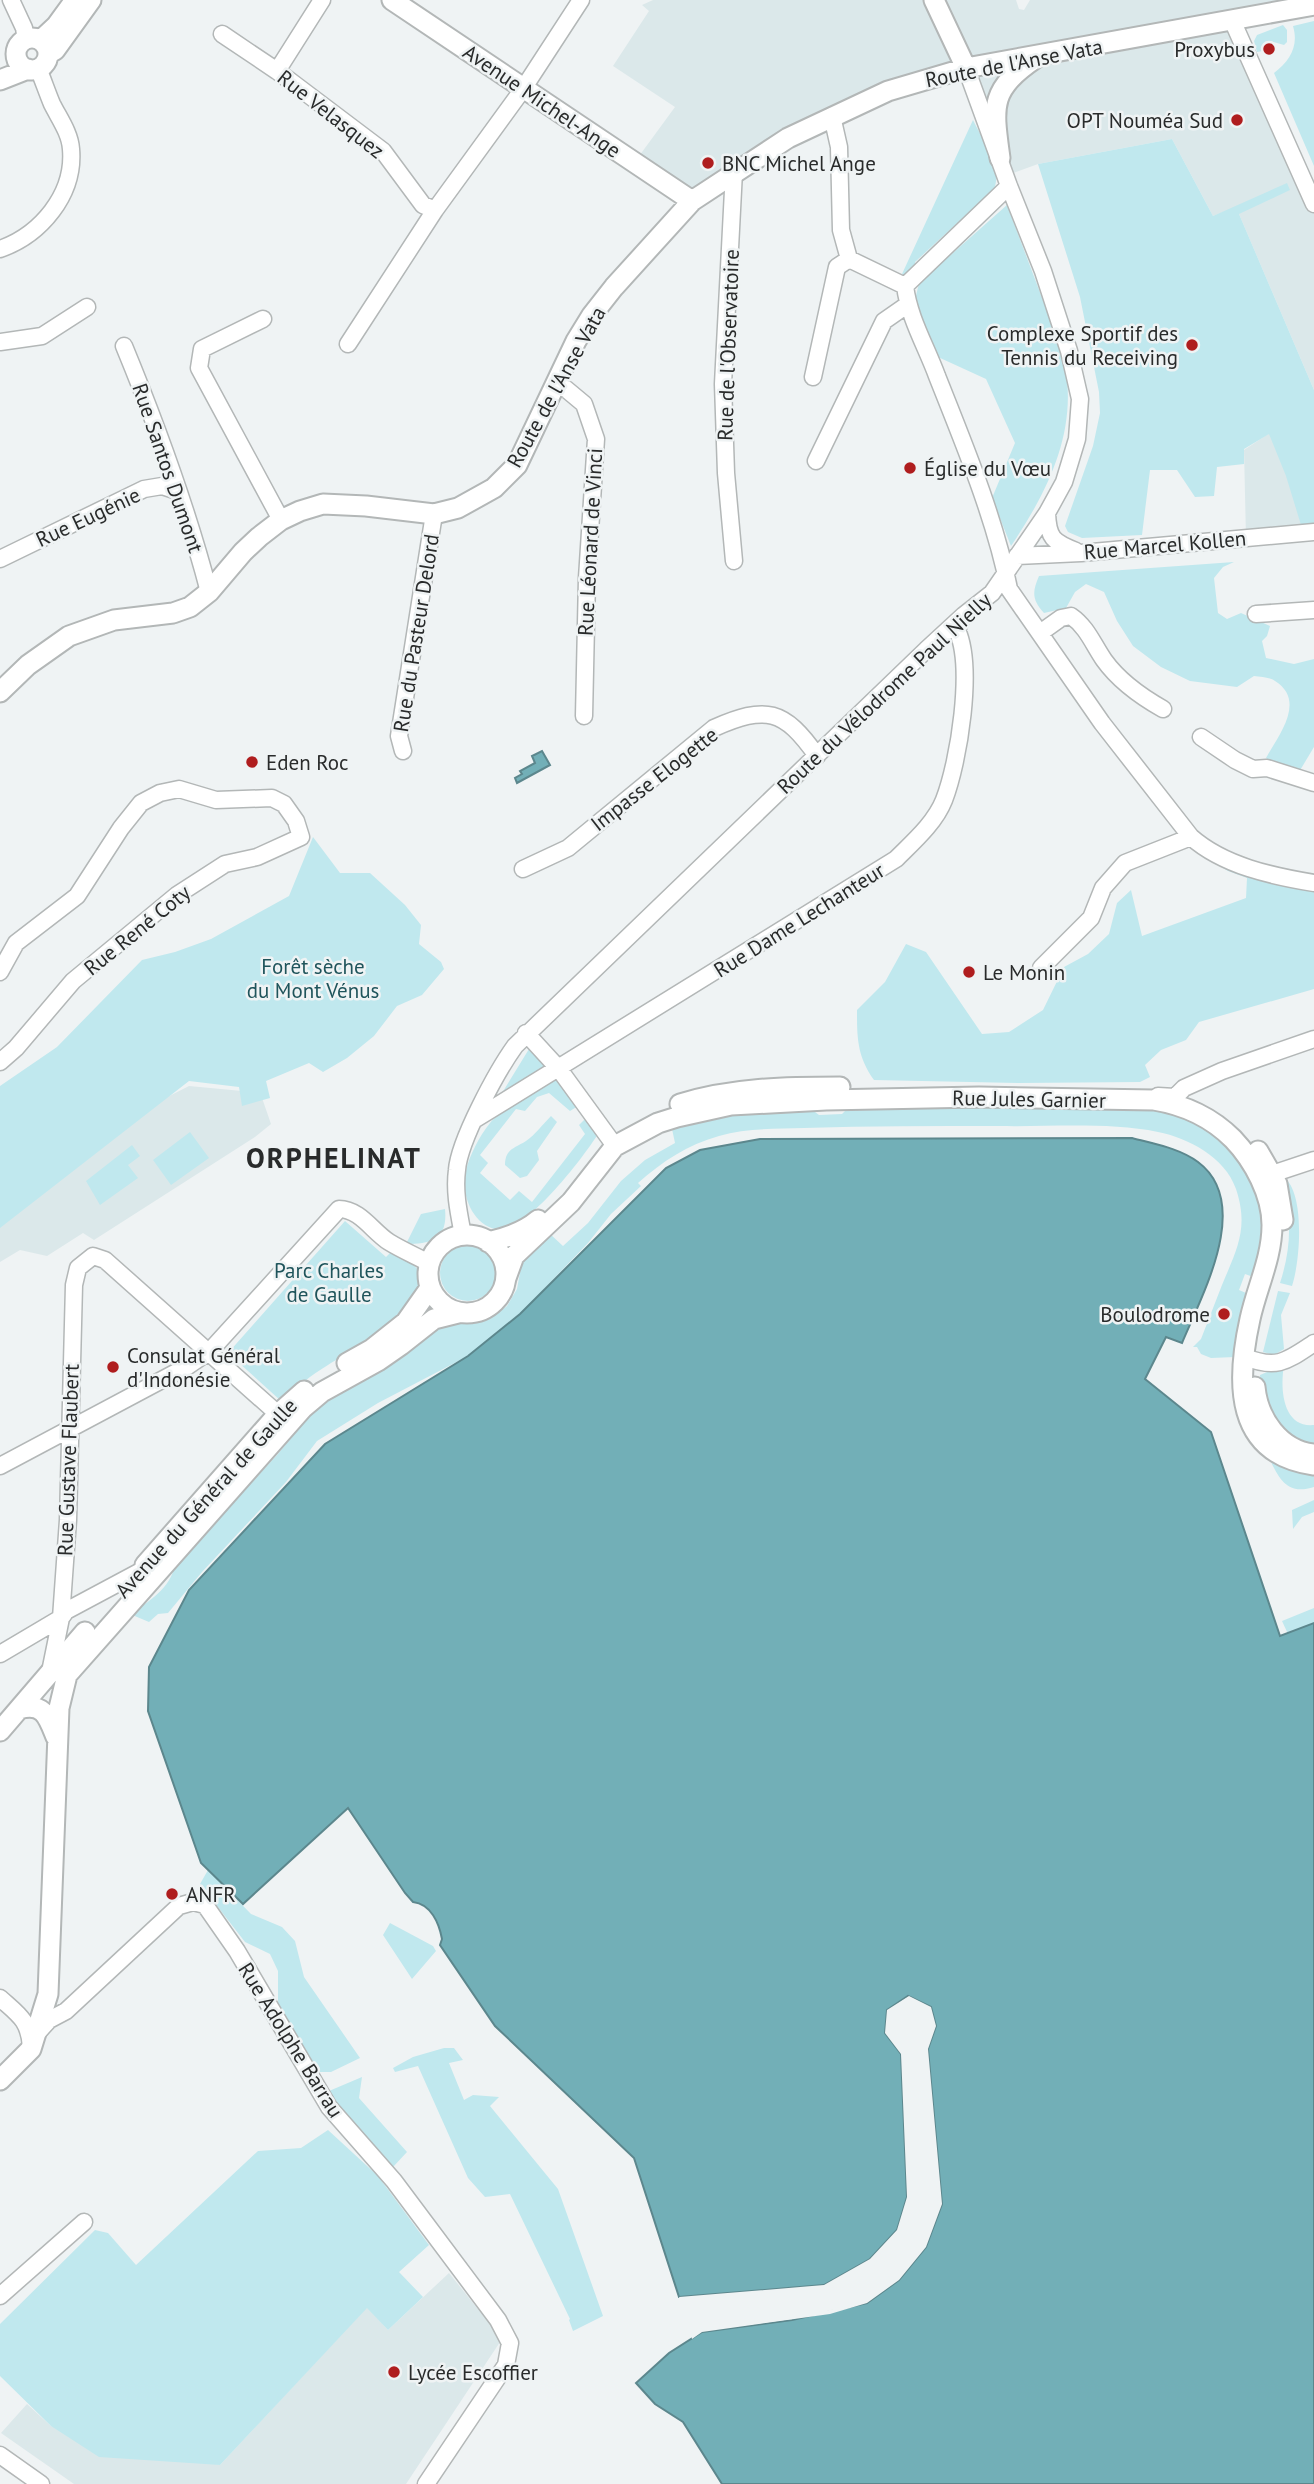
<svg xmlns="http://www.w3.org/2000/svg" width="1314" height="2484" font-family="'PT Sans',sans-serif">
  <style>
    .built { fill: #dbe8ea }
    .green { fill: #c0e8ee }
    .water { fill: #72afb7; stroke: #5c878d; stroke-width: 2 }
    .pier { fill: #eff3f4 }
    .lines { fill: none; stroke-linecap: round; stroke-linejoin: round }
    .minor-casing { stroke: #b3b7b7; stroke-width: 19 }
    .major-casing { stroke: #b3b7b7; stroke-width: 23 }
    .minor { stroke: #fff; stroke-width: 16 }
    .major { stroke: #fff; stroke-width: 19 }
    .poi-dot { fill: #af1d1e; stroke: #eff3f4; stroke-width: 2.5 }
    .labels { text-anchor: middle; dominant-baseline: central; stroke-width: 5; stroke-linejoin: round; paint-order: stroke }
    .poi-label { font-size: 21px; fill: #292b2b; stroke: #eff3f4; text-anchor: start }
    .street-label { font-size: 21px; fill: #292b2b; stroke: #eff3f4 }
    .park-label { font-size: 21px; fill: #1f545b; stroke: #eff3f4 }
    .district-label { font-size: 28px; font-weight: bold; letter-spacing: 2px; fill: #292b2b; stroke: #eff3f4 }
  </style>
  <rect width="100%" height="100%" fill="#eff3f4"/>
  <path class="built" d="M 653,0 L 1016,0 L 1019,9 L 1024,10 L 1030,0 L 1314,0 L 1232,20 L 1314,204 L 1314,390 L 1236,207 L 1213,216 L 1172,139 L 1038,164 L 1005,176 L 966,68 L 888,91 L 692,201 L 634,163 L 675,107 L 613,66 L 649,11 L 642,5 Z
    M 1314,404 L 1314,532 L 1246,538 L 1244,450 Z
    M 189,1086 L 242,1091 L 261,1095 L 271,1124 L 255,1137 L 94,1240 L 83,1233 L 47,1256 L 20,1250 L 0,1262 L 0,1217 L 136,1113 Z
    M 449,2273 L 502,2339 L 406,2484 L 74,2484 L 1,2433 L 27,2404 L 51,2426 L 220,2465 L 367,2307 L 388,2330 Z"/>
  <path class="green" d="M 1314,21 L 1314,166 L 1274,73 C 1290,61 1299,46 1293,26 Z
    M 1283,25 L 1287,30 L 1287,42 L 1284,45 L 1270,41 L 1263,51 L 1257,52 L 1254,41 L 1257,35 Z
    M 973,120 C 982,139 1003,168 994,189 L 915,262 L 915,269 L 904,276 L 902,274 Z
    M 1172,139 L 1213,216 L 1287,183 L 1290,190 L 1239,214 L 1314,390 L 1314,523 L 1301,525 L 1286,476 L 1269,434 L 1244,449 L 1244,464 L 1217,467 L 1214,496 L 1195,497 L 1177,470 L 1150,470 L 1142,535 L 1082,538 L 1068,532 L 1065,526 L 1093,446 L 1100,413 L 1099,392 L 1080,297 L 1038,164 Z
    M 1007,205 L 1061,348 C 1082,422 1052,485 1011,546 L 992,498 L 1015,443 L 986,379 L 938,357 L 915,300 L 919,283 Z
    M 1234,562 L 1223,567 L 1214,578 L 1218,613 L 1227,619 L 1241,613 L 1270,626 L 1267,636 L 1262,641 L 1266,658 L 1294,664 L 1314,659 L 1314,747 L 1299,772 L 1284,770 L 1266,758 C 1278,736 1307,701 1275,681 C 1270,677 1260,677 1254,676 L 1237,687 L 1190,681 L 1161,667 L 1133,646 L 1117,621 L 1104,592 L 1086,584 L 1075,592 L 1066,608 L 1044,613 C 1032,600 1032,592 1039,576 Z
    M 313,837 L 340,873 L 370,873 L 405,905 L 421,925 L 419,944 L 441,962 L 444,969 L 422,995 L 397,1006 L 374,1036 L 347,1058 L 323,1072 L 309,1063 L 266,1081 L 270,1098 L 242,1106 L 239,1087 L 189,1081 L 0,1228 L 0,1086 L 57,1047 L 142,960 L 175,952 L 211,939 L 289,896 Z
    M 1204,856 L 1314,888 L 1314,989 L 1199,1022 L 1186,1040 L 1161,1050 L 1145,1065 L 1150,1077 L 1140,1082 L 1019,1083 L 874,1080 C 857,1056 857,1038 857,1010 L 885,982 L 906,944 L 926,952 L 982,1034 L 1009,1032 L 1043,1010 L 1064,967 L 1088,954 L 1109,934 L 1117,903 L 1131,890 L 1142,936 L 1246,898 L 1247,878 L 1228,871 Z
    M 529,1049 L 549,1067 L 499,1098 Z
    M 557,1078 L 578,1106 L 570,1111 L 549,1093 L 537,1097 L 525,1111 L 516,1109 L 480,1155 L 488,1163 L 480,1173 L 510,1200 L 519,1191 L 532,1202 L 585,1134 L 579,1125 L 586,1118 L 598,1134 C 583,1158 532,1224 504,1229 C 476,1233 459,1195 466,1171 C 469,1156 480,1135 490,1123 C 502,1108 539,1089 557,1078 Z
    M 1081,1105 L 1173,1111 L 1217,1133 L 1244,1163 L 1261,1200 L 1264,1225 L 1256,1278 L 1245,1274 L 1239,1290 L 1246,1293 L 1240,1313 L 1241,1334 L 1235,1357 L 1211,1358 L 1201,1354 L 1197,1347 L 1193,1347 L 1201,1339 C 1208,1321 1215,1303 1222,1285 C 1237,1249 1249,1228 1236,1189 C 1225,1157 1188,1138 1158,1132 C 1109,1122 1049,1127 999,1126 C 934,1126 869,1126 804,1128 C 776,1129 746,1128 719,1136 C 687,1145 663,1161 638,1183 L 641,1186 L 611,1214 L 588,1243 L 519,1315 L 468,1356 L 378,1403 L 317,1441 L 286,1482 L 202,1572 L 168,1613 L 158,1614 L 149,1622 L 130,1614 C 147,1603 172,1587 174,1566 L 277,1455 L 311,1414 L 331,1398 L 367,1379 L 404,1355 L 439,1327 L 452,1321 L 472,1324 L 490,1319 L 507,1306 L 517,1289 L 521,1267 L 529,1251 L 549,1233 L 563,1246 L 588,1223 L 621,1181 L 645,1160 L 675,1143 L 672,1129 L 714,1115 L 811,1109 L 819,1115 L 842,1114 L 849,1107 Z
    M 551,1116 L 557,1122 L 537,1151 L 539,1160 L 527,1176 L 520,1178 L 505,1165 C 505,1149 515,1148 526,1141 C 535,1135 543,1124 551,1116 Z
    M 190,1132 L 209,1158 L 171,1185 L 153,1160 Z
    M 132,1145 L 140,1156 L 128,1165 L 138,1178 L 100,1205 L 86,1181 Z
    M 1286,1179 C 1305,1198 1300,1262 1292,1286 L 1280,1283 C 1291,1249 1292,1220 1283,1186 Z
    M 445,1209 C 448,1239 432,1244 406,1244 L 421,1214 Z
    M 345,1221 L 386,1257 L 391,1252 C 401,1257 417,1264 421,1275 C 433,1306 350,1351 328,1365 C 311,1375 296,1388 281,1401 L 228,1353 Z
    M440 1273a28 28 0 1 1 56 0a28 28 0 1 1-56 0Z
    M 1278,1291 L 1290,1293 L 1281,1315 L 1284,1349 L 1274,1355 L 1263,1352 Z
    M 1284,1365 C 1280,1388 1282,1428 1314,1425 L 1314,1444 C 1284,1438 1260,1405 1260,1375 Z
    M 1268,1456 L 1314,1471 L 1314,1487 C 1286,1496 1279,1478 1268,1456 Z
    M 1314,1500 L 1314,1512 L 1302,1517 L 1293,1529 L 1292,1510 Z
    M 1314,1608 L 1314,1623 L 1288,1634 L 1282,1621 Z
    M 208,1870 L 251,1914 L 282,1927 L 295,1941 L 304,1977 L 360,2058 L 331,2072 L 319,2072 L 278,2004 L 278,1971 L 270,1954 L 245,1942 L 200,1884 Z
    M 390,1923 L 433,1946 L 436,1951 L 412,1979 L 383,1935 Z
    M 444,2048 L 454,2048 L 463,2060 L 449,2063 L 464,2100 L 473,2095 L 499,2097 L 490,2106 L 558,2189 L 603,2316 L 573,2331 L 569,2320 L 570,2319 L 510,2194 L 485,2197 L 468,2178 L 418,2066 L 395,2072 L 393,2068 L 413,2057 Z
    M 362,2077 L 359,2098 L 407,2152 L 393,2167 L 342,2115 L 329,2091 Z
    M 328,2130 L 378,2176 L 429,2245 L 399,2272 L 423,2297 L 388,2330 L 367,2308 L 220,2465 L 99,2457 L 51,2426 L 0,2376 L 0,2324 L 95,2230 L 108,2233 L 136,2265 L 258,2151 L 301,2148 Z"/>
  <path class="water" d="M 542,751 L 550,765 L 517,783 L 515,778 L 522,774 L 520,771 L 535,763 L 532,756 Z
    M 1132,1138 C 1154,1144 1179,1148 1198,1162 C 1253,1203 1202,1295 1182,1343 L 1166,1337 L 1145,1379 L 1211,1432 L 1280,1636 L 1314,1623 L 1314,2484 L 722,2484 L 683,2422 L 655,2404 L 636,2383 L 669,2353 L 702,2332 L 792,2320 L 867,2303 L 899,2280 L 926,2247 L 942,2204 L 928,2049 L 936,2026 L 931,2007 L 908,1996 L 887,2010 L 885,2033 L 901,2054 L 907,2197 L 897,2230 L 870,2259 L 824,2285 L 679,2297 L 634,2158 L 495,2026 L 440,1945 L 442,1939 C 439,1923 431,1904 413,1902 L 405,1893 L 348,1808 L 243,1904 L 201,1863 L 148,1711 L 149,1667 L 189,1590 L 325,1444 L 468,1356 L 520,1314 L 666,1168 L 700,1150 L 760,1139 Z"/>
  <path class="pier" d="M 909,1996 L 931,2007 L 936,2026 L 928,2049 L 942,2204 L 926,2247 L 899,2280 L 867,2303 L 830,2314 L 702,2332 L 692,2339 L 691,2335 L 701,2329 L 829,2310 L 866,2300 L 897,2278 L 923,2246 L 938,2204 L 925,2049 L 933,2026 L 928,2009 L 909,2000 L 890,2012 L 889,2032 L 905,2054 L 911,2197 L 900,2232 L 872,2262 L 825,2289 L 680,2300 L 679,2297 L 824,2285 L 870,2259 L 897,2230 L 907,2197 L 901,2054 L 885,2033 L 887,2010 Z"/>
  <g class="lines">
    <defs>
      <path id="minor" d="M 11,0 L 24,28 L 26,39
        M 1232,20 L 1314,204
        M 222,34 L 277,71 L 383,151 L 423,205 L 435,210 L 348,344
        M 277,71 L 322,0
        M 832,116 L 839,147 L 841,230 L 849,259 L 905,286
        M 734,171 L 723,384 L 726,473 L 734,561
        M 1009,186 L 905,286 C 909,318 926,346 937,376 C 964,444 995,518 1009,589 L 1102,723 L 1191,837 C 1224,866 1272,876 1314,883
        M 435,210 L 523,89 L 581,0
        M 0,249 C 40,235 75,195 71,149 C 70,133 59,118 52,104 C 47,92 43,80 38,68
        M 263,319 L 202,349 L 199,368 L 281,520
        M 0,342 L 42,336 L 87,307
        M 124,346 C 157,426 187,508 209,592
        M 813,377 L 837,267 L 849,259
        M 556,386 L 566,389 L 584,404 L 596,439 L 587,578 L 584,716
        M 816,461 L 884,321 L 907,305
        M 1047,513 C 1048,538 1053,542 1076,551
        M 1017,556 L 1081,553 L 1314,532
        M 0,559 L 144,489 L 162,486 L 177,491
        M 1256,614 L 1314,610
        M 1040,633 L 1061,618 L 1071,616 C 1087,627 1093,644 1104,660 C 1119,681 1140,696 1163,709
        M 1201,737 L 1235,760 L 1253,769 L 1267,768 L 1314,783
        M 403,751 L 399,736 L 434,514
        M 523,869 L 568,848 L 714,728 C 766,705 784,709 817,756
        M 1041,968 L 1091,918 L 1103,888 L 1125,863 L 1191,837
        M 0,972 L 16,943 L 77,896 L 121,828 L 141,803 L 160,793 L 179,789 L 216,800 L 272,798 L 284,804 L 296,821 L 301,837 L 257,857 L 225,864 L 177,895 L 73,981 L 16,1048 L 0,1062
        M 526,1033 L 559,1069 L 615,1146
        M 1158,1096 L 1175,1097 L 1184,1088 L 1222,1071 L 1314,1039
        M 474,1120 L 896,859 C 913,842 935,823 944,800 C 959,761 974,667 957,630 L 962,618
        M 1272,1174 L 1314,1160
        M 463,1235 C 459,1214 454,1192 457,1170 C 459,1141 497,1071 515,1046 L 926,650 L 964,615 L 992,593 L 1047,513 L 1064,482 L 1077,439 L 1080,399 L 1069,351 L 1043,271 L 1009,186 L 966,68
        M 1245,1357 C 1277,1370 1287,1361 1314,1343
        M 0,1466 L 188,1366 L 210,1351 L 339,1209 C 360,1209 373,1232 389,1242 C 402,1250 416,1256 429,1263
        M 0,1654 L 61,1618 L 66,1611 L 139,1572
        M 50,1672 L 61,1618 L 68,1520 L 74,1285 L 78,1268 L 93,1256 L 105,1260 L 278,1414
        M 0,1998 C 19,2015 29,2020 31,2047
        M 39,2031 L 49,2020 L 66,2011 L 179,1906 L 193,1902 L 205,1905 L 237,1951 L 329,2107 L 394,2181 L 498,2320 L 510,2343 L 506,2365 L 426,2484
        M 0,2296 L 84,2222
        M 0,2455 L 41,2484"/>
      <path id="major" d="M 392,0 L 692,201
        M 934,0 L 966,68
        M16 54a16 16 0 1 1 32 0a16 16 0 1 1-32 0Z
        M 41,40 L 56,26 L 75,0
        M 48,54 L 55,50 L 91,0
        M 0,80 L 28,69
        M 1000,158 C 993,106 989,90 1036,58
        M 0,692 L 28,665 L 69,636 L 114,620 L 173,613 L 190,607 L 209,592 L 243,552 L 259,537 L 281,520 L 300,511 L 323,504 L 366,506 L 434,514 L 458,508 L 494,488 L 517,465 L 576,341 L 592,315 L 614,287 L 692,201 L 788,138 L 888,91 L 966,68 L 1314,5
        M 680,1104 C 732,1088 785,1087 840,1087
        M 1258,1151 L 1277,1184 L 1283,1220
        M428 1274a39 39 0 1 1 78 0a39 39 0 1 1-78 0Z
        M 488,1242 C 506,1238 524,1232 538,1220
        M 506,1278 L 514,1256 L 571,1202 L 615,1146 L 658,1123 L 677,1117 L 731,1105 L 826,1100 L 979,1097 L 1154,1100 C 1185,1105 1211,1117 1233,1139 C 1254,1161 1272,1195 1272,1225 C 1272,1258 1257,1287 1250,1319 C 1236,1382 1234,1454 1314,1465
        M 347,1363 L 372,1349 L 406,1322 L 430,1288
        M 1255,1387 C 1258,1419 1280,1450 1313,1454
        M 145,1565 L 278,1414 L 304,1391
        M 19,1709 C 44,1702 48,1717 56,1737
        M 0,1731 L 85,1632
        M 0,2080 L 31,2049 L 48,1994 L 59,1708 L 67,1675 L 303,1408 L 322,1392 L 378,1361 L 401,1345 L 434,1319 L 458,1313"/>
    </defs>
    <use href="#minor" class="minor-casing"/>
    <use href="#major" class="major-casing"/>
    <use href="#minor" class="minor"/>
    <use href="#major" class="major"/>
  </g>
  <g class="poi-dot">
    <circle cx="1269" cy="49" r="7"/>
    <circle cx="1237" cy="120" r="7"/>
    <circle cx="708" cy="163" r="7"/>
    <circle cx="1192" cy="345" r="7"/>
    <circle cx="910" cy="468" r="7"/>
    <circle cx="252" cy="762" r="7"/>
    <circle cx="969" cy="972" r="7"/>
    <circle cx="1224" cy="1314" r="7"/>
    <circle cx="113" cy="1367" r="7"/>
    <circle cx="172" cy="1894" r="7"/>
    <circle cx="394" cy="2372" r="7"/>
  </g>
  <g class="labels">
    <g class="poi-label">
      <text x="1255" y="49" text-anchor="end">Proxybus</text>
      <text x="1223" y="120" text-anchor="end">OPT Nouméa Sud</text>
      <text x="722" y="163">BNC Michel Ange</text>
      <text x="1178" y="333" text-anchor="end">Complexe Sportif des<tspan x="1178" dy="24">Tennis du Receiving</tspan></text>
      <text x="924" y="468">Église du Vœu</text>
      <text x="266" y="762">Eden Roc</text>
      <text x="983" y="972">Le Monin</text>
      <text x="1210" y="1314" text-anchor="end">Boulodrome</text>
      <text x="127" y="1355">Consulat Général<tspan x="127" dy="24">d'Indonésie</tspan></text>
      <text x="186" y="1894">ANFR</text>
      <text x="408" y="2372">Lycée Escoffier</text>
    </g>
    <g class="street-label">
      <text transform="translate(1014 63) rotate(-11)">Route de l'Anse Vata</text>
      <text transform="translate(542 101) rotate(34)">Avenue Michel-Ange</text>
      <text transform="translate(331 114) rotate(38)">Rue Velasquez</text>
      <text transform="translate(728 345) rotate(-88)">Rue de l'Observatoire</text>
      <text transform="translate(556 387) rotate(-61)">Route de l'Anse Vata</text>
      <text transform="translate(168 468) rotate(71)">Rue Santos Dumont</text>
      <text transform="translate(88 517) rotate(-25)">Rue Eugénie</text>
      <text transform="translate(590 542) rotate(-87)">Rue Léonard de Vinci</text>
      <text transform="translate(1165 545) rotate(-5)">Rue Marcel Kollen</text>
      <text transform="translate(416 633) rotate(-81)">Rue du Pasteur Delord</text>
      <text transform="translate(884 693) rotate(-43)">Route du Vélodrome Paul Nielly</text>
      <text transform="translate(654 779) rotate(-38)">Impasse Elogette</text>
      <text transform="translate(799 920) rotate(-32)">Rue Dame Lechanteur</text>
      <text transform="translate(137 930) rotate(-39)">Rue René Coty</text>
      <text transform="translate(1029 1099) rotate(1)">Rue Jules Garnier</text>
      <text transform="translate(68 1460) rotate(-88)">Rue Gustave Flaubert</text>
      <text transform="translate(206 1498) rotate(-48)">Avenue du Général de Gaulle</text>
      <text transform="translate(291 2040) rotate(58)">Rue Adolphe Barrau</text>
    </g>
    <g class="park-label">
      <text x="313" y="966">Forêt sèche<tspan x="313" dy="24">du Mont Vénus</tspan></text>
      <text x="329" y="1270">Parc Charles<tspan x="329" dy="24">de Gaulle</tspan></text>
    </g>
    <g class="district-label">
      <text x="334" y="1157">ORPHELINAT</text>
    </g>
  </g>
</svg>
